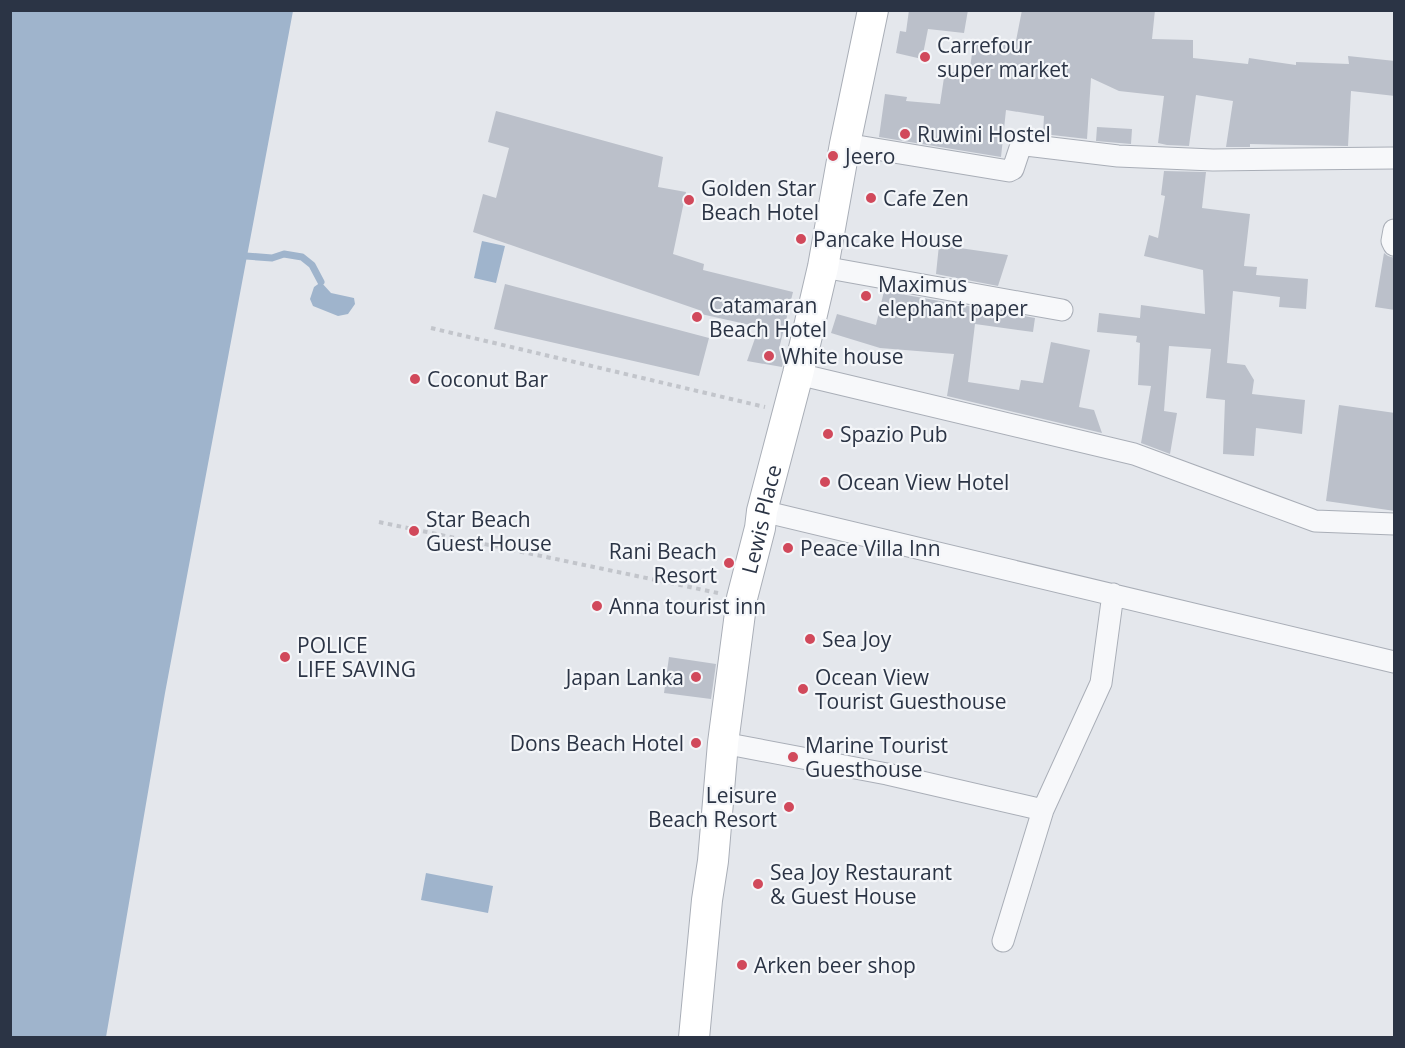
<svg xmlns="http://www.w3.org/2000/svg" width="1405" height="1048" font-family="'Open Sans',sans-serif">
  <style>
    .water { fill: #9fb4cc }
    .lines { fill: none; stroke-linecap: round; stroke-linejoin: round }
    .stream { stroke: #9fb4cc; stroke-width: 7 }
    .building { fill: #bbc0ca }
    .street-casing { stroke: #a9aeb7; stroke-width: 23 }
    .secondary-casing { stroke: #a9aeb7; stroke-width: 32 }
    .path { stroke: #c2c5cb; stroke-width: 4; stroke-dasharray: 4.5 4.5; stroke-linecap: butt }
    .street { stroke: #f7f8fa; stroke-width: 21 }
    .secondary { stroke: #fff; stroke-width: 30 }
    .poi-dot { fill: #d1495b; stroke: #f4f6f9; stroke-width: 2 }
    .labels { text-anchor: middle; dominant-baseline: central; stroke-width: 4.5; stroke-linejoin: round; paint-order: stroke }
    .poi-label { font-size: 21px; fill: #2b3445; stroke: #f4f6f9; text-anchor: start }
    .street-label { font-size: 21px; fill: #2b3445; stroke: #f4f6f9 }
  </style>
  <rect width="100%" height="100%" fill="#e4e7ec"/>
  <path class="water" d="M 10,11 L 293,11 L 165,693 L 106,1037 L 11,1037 Z
    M 482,241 L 505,246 L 496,283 L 474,278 Z
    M 321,282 L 331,293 L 354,298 L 355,304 L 348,314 L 338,316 L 313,306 L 310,299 L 314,287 Z
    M 426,873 L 493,886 L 488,913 L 421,900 Z"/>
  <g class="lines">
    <path class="stream" d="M 246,256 L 272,258 L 284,254 L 302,257 L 312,265 L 321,282"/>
  </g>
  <path class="building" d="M 909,10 L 968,10 L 964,33 L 928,29 L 922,59 L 896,53 L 900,31 L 906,32 Z
    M 1022,10 L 1155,10 L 1152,39 L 1193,40 L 1193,58 L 1248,64 L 1249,58 L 1296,65 L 1296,62 L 1349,64 L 1348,56 L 1395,61 L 1395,96 L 1351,91 L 1348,146 L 1250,144 L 1250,147 L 1226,147 L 1233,101 L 1196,95 L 1189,146 L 1167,145 L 1158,143 L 1164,96 L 1119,91 L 1091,78 L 1087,139 L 1043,134 L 1044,116 L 1006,110 L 1001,157 L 879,137 L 885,94 L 907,97 L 906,101 L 940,104 L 945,71 L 969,74 L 974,41 L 1015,46 Z
    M 496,111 L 663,157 L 658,187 L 686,192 L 673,254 L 704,264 L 703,270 L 793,292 L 779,349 L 786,351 L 782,367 L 747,361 L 759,327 L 701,314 L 702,311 L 473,232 L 483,194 L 496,198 L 509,148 L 488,142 Z
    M 1097,127 L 1132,129 L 1131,144 L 1096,141 Z
    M 1164,171 L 1206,172 L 1202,208 L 1250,214 L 1244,266 L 1257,267 L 1256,275 L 1308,279 L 1306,309 L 1279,307 L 1280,297 L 1233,291 L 1227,363 L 1245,365 L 1254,380 L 1252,394 L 1305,400 L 1302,434 L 1256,428 L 1254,456 L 1223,454 L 1225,400 L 1206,398 L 1211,349 L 1169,346 L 1164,411 L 1177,413 L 1170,454 L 1141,443 L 1151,386 L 1138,385 L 1140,343 L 1136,342 L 1137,336 L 1097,332 L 1099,313 L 1140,318 L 1141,305 L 1205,314 L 1203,270 L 1144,256 L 1149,235 L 1158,238 L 1165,196 L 1161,195 Z
    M 939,245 L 1008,255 L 998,286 L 936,274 Z
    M 1384,253 L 1388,256 L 1395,258 L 1395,310 L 1375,307 Z
    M 505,284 L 709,338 L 699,376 L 494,329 Z
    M 884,291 L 1035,318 L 1033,332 L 975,324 L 968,382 L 1019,390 L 1021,380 L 1043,383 L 1051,342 L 1090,350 L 1079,407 L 1094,410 L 1102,433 L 947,396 L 954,354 L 880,348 L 831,333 L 837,314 L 876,325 Z
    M 1339,405 L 1395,413 L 1395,511 L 1326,501 Z
    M 669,657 L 716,664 L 711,699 L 664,693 Z"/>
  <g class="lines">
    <defs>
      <path id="street" d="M 845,144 L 1009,171 L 1013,169 L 1020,148 L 1026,145 L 1118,156 L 1213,160 L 1394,158
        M 1394,230 L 1392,241 L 1394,245
        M 823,267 L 1062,310
        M 798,374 L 1134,454 L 1315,521 L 1394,524
        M 762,511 L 1394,662
        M 723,743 L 887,774 L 1043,810
        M 1003,941 L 1043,810 L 1101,683 L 1113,594"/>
      <g id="secondary">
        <path id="s1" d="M 694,1038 L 707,900 L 713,861 L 723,743 L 742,598 L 760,528 L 762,511 L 798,374 L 823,267 L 845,144 L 873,10"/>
      </g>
    </defs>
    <use href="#street" class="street-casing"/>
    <use href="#secondary" class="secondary-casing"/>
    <path class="path" d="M 431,328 L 765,407
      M 379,522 L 718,593"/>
    <use href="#street" class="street"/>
    <use href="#secondary" class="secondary"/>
  </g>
  <g class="poi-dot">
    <circle cx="925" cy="57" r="6"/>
    <circle cx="905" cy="134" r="6"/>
    <circle cx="833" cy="156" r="6"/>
    <circle cx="871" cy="198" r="6"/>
    <circle cx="689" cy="200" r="6"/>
    <circle cx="801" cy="239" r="6"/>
    <circle cx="866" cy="296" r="6"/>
    <circle cx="697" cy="317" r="6"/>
    <circle cx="769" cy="356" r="6"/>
    <circle cx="415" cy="379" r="6"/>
    <circle cx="828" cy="434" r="6"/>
    <circle cx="825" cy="482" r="6"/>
    <circle cx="414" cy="531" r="6"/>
    <circle cx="788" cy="548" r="6"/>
    <circle cx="729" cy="563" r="6"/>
    <circle cx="597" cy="606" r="6"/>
    <circle cx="810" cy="639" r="6"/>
    <circle cx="285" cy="657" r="6"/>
    <circle cx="696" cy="677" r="6"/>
    <circle cx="803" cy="689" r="6"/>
    <circle cx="696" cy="743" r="6"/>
    <circle cx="793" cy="757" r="6"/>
    <circle cx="789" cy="807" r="6"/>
    <circle cx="758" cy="884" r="6"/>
    <circle cx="742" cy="965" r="6"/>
  </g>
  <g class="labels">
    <g class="poi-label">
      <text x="937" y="45">Carrefour<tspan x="937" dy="24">super market</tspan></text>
      <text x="917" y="134">Ruwini Hostel</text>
      <text x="845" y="156">Jeero</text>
      <text x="701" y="188">Golden Star<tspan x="701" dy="24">Beach Hotel</tspan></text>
      <text x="883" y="198">Cafe Zen</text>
      <text x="813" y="239">Pancake House</text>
      <text x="878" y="284">Maximus<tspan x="878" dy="24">elephant paper</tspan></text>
      <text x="709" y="305">Catamaran<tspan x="709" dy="24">Beach Hotel</tspan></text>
      <text x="781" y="356">White house</text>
      <text x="427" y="379">Coconut Bar</text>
      <text x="840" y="434">Spazio Pub</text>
      <text x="837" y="482">Ocean View Hotel</text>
      <text x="426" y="519">Star Beach<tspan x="426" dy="24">Guest House</tspan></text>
      <text x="800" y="548">Peace Villa Inn</text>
      <text x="717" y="551" text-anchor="end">Rani Beach<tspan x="717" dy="24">Resort</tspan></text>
      <text x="609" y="606">Anna tourist inn</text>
      <text x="822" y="639">Sea Joy</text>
      <text x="297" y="645">POLICE<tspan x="297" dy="24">LIFE SAVING</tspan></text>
      <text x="684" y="677" text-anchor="end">Japan Lanka</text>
      <text x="815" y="677">Ocean View<tspan x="815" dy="24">Tourist Guesthouse</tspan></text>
      <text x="684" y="743" text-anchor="end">Dons Beach Hotel</text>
      <text x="805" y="745">Marine Tourist<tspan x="805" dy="24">Guesthouse</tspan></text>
      <text x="777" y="795" text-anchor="end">Leisure<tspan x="777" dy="24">Beach Resort</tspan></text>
      <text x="770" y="872">Sea Joy Restaurant<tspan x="770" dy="24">&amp; Guest House</tspan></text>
      <text x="754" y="965">Arken beer shop</text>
    </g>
    <g class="street-label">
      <text stroke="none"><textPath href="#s1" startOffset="524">Lewis Place</textPath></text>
    </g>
  </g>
  <rect width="1405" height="1048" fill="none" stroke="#2b3445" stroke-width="24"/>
</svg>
